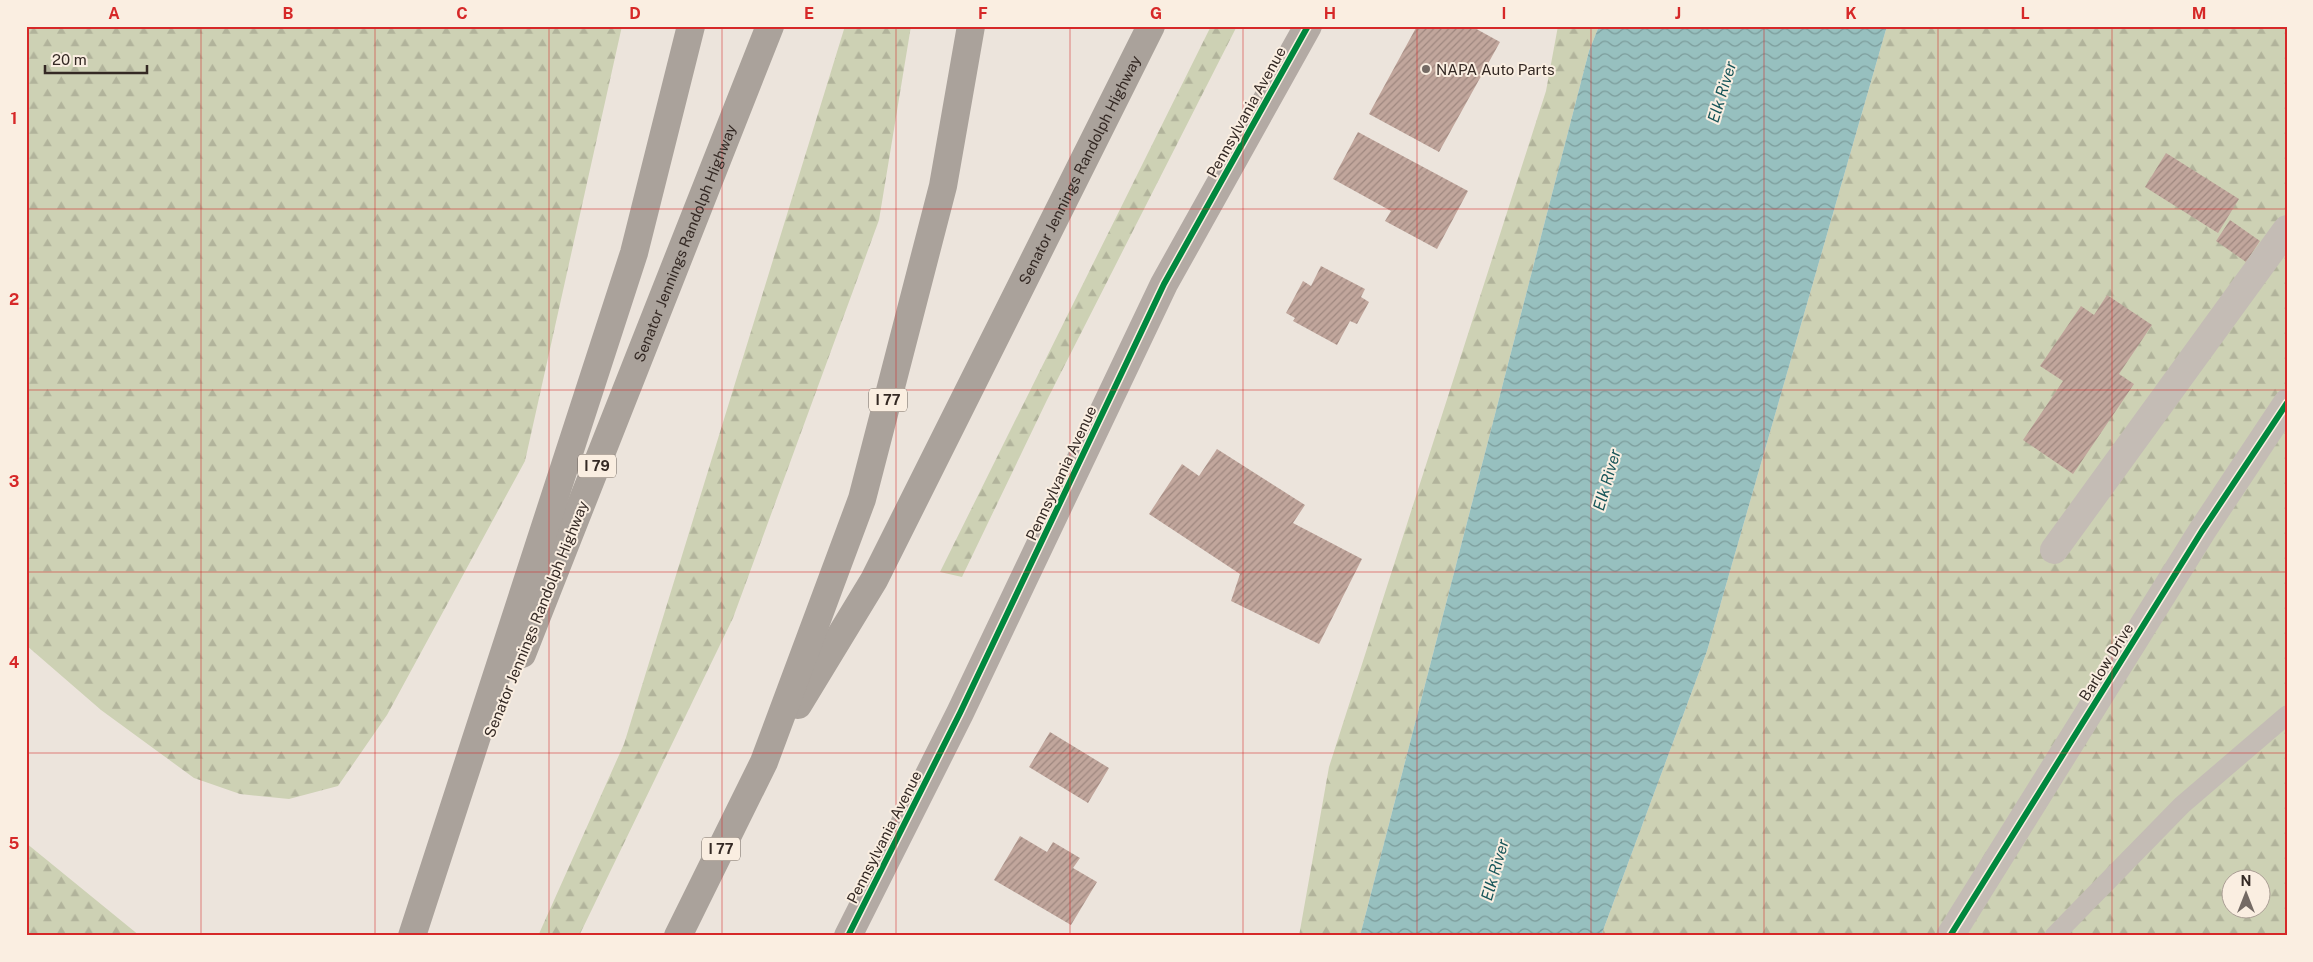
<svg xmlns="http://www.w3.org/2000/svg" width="2313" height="962" font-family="'Public Sans',sans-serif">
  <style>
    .forest { fill: url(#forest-firs); fill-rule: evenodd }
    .water { fill: url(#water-waves) }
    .building { fill: url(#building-hatch) }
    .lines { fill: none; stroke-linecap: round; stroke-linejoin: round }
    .lane { stroke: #c4bcb5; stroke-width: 19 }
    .street { stroke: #c4bcb5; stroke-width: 28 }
    .primary { stroke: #b3aaa4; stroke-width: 28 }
    .highway { stroke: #aaa29b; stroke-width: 28 }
    .cycleway-casing { stroke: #faeee1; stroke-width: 9 }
    .cycleway { stroke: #00873e; stroke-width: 6 }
    .grid { fill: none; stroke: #d62828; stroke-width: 1; stroke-opacity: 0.55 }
    .poi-dot { fill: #746a64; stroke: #faeee1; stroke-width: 2 }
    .labels { text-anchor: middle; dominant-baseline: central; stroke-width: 4; stroke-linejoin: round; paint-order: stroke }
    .shield { fill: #faeee1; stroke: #6f645d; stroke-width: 1 }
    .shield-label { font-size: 14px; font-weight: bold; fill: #342924 }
    .poi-label { font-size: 15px; fill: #342924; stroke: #faeee1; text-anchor: start }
    .street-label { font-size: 15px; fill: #342924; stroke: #faeee1 }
    .water-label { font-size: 16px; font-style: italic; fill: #175559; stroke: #faeee1 }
    .neatline { fill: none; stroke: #d62828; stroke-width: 2 }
    .grid-label { font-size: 16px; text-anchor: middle; font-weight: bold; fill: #d62828 }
  </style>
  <defs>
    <pattern id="forest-firs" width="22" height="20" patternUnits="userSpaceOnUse" patternTransform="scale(1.25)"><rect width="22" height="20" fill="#cdd1b4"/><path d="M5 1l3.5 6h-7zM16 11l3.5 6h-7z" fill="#b1b39b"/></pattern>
    <pattern id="water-waves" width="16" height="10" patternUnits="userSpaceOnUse" patternTransform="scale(1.25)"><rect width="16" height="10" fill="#97c0bf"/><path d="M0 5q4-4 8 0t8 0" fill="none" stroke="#7c9c9b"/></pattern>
    <pattern id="building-hatch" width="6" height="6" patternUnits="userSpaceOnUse" patternTransform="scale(1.25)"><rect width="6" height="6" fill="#c1a69c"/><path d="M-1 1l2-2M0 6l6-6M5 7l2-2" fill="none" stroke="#9e877f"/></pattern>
  </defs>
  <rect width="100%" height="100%" fill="#ece4dc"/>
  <path class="forest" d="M 26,26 L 622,26 L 525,461 L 387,715 L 338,786 L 289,799 L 240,794 L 194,778 L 101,710 L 26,645 Z
    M 845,26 L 911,26 L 879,220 L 733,618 L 579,936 L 538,936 L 624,744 Z
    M 1211,26 L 1237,26 L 1047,400 L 962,577 L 940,572 Z
    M 1558,26 L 1599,26 L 1589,51 L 1360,936 L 1299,936 L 1329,767 L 1546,91 Z
    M 1887,26 L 2287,26 L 2287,936 L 1601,936 L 1707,651 ZM 2230,880 L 2260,880 L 2260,910 L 2230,910 Z
    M 26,843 L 140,936 L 26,936 Z"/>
  <path class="water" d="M 1599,26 L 1887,26 L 1707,651 L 1601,936 L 1360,936 L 1589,51 Z"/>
  <path class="building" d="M 1417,26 L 1471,26 L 1500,42 L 1439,152 L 1369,114 Z
    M 1358,132 L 1468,191 L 1437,249 L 1385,221 L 1391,211 L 1333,179 Z
    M 2166,153 L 2239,199 L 2218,233 L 2145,187 Z
    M 2230,220 L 2260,241 L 2246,262 L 2216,241 Z
    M 1321,266 L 1365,289 L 1361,297 L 1369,302 L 1357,324 L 1350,321 L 1337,345 L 1293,321 L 1295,318 L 1286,313 L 1303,281 L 1311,286 Z
    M 2107,295 L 2152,325 L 2119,374 L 2134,384 L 2073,474 L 2023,440 L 2063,381 L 2040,366 L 2081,306 L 2094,315 Z
    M 1217,449 L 1305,505 L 1293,523 L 1362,559 L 1319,644 L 1231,601 L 1240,574 L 1149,514 L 1182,464 L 1199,476 Z
    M 1050,732 L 1109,768 L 1088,803 L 1029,767 Z
    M 1020,836 L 1047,852 L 1053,842 L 1080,858 L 1073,868 L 1097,882 L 1071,925 L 994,880 Z"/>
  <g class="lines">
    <path class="lane" d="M 2054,936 L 2182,805 L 2287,715"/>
    <path class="street" d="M 2054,550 L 2287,229
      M 1950,936 L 2202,531 L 2287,403"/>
    <path class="primary" d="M 848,936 L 960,713 L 1164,284 L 1308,26"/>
    <g class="highway">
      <path id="s1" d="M 522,654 L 770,26"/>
      <path id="s2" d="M 798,705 L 874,580 L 1151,26"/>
      <path d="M 412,936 L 634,253 L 691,26"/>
      <path d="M 678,936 L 764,762 L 862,499 L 943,186 L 971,26"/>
    </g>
    <defs>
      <path id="cycleway" d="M 848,936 L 960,713 L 1164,284 L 1308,26
        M 1950,936 L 2202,531 L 2287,403"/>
    </defs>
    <use href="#cycleway" class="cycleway-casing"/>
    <use href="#cycleway" class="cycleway"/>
  </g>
  <path class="grid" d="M 201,26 L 201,936M 375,26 L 375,936M 549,26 L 549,936M 722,26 L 722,936M 896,26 L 896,936M 1070,26 L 1070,936M 1243,26 L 1243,936M 1417,26 L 1417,936M 1591,26 L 1591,936M 1764,26 L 1764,936M 1938,26 L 1938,936M 2112,26 L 2112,936M 26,209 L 2287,209M 26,390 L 2287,390M 26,572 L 2287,572M 26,753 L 2287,753"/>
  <circle class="poi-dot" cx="1426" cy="69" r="5"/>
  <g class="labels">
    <g class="shield">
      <rect x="869" y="388.5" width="38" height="23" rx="4"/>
      <rect x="578" y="454.5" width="38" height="23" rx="4"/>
      <rect x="702" y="837.5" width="38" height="23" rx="4"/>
    </g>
    <g class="shield-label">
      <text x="888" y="400">I 77</text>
      <text x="597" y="466">I 79</text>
      <text x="721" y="849">I 77</text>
    </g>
    <g class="poi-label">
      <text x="1436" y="69">NAPA Auto Parts</text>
    </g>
    <g class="street-label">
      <text transform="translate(1246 112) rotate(-61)">Pennsylvania Avenue</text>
      <text stroke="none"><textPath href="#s2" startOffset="605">Senator Jennings Randolph Highway</textPath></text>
      <text stroke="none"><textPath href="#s1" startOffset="442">Senator Jennings Randolph Highway</textPath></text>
      <text transform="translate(1061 473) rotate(-65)">Pennsylvania Avenue</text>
      <text transform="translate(536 619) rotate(-68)">Senator Jennings Randolph Highway</text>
      <text transform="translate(2106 662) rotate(-58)">Barlow Drive</text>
      <text transform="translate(884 837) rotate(-63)">Pennsylvania Avenue</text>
    </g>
    <g class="water-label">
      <text transform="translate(1722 92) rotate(-73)">Elk River</text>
      <text transform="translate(1607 480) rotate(-74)">Elk River</text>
      <text transform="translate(1495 870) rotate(-74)">Elk River</text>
    </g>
  </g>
  <rect width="2313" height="962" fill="none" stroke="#faeee1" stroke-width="55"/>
  <g transform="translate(2246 894)"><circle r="24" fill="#faeee1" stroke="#ab9f95"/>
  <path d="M0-4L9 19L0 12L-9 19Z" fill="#746a64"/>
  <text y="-8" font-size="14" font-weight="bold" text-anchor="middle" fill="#342924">N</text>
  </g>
  <path d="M45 65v8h102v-8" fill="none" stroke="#342924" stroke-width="2.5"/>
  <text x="52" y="65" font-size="15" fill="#342924" stroke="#faeee1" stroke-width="4" paint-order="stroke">20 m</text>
  <rect x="28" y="28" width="2258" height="906" class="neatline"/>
  <g class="grid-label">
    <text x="114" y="19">A</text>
    <text x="288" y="19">B</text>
    <text x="462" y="19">C</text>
    <text x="635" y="19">D</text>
    <text x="809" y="19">E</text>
    <text x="983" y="19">F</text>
    <text x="1156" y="19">G</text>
    <text x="1330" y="19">H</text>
    <text x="1504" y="19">I</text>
    <text x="1678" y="19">J</text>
    <text x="1851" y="19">K</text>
    <text x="2025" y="19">L</text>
    <text x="2199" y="19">M</text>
    <text x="14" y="124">1</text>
    <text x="14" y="305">2</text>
    <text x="14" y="487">3</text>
    <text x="14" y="668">4</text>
    <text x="14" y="849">5</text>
  </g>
</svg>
